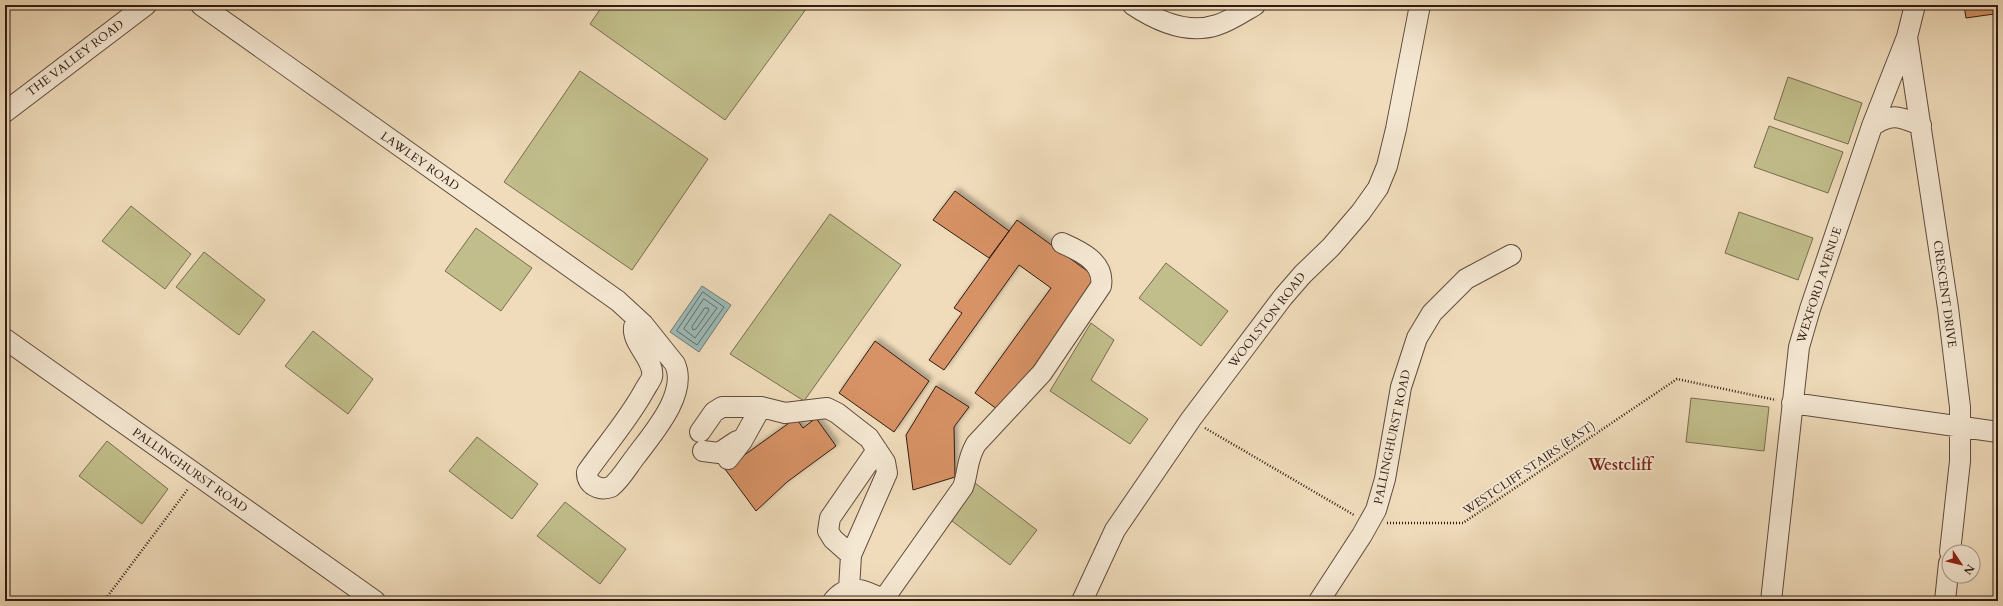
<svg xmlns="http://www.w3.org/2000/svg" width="2003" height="606" font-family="Cardo,serif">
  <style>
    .green { fill: #c1be8b; stroke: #786d50 }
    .water { fill: #9cbab7; stroke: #717b76 }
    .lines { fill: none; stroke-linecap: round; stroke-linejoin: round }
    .shore { stroke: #666b66; stroke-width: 1 }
    .building { fill: #d79265; stroke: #301c14; filter: url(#shadow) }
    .minor-casing { stroke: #604c3e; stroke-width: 22 }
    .path { stroke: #301c14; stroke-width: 2.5; stroke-dasharray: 1 2; stroke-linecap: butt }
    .minor { stroke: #f5e8d3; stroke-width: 20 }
    .labels { text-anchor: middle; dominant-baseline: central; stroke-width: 3.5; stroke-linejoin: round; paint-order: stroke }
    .street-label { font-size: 12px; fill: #301c14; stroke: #f5e8d3 }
    .district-label { font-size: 16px; font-weight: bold; fill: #7a1f14; stroke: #f5e8d3 }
  </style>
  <defs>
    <filter id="shadow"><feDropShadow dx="3.5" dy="-3.5" stdDeviation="2" flood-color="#0004"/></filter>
  </defs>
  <rect width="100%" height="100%" fill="#f0dcbb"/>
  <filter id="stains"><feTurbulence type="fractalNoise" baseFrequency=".005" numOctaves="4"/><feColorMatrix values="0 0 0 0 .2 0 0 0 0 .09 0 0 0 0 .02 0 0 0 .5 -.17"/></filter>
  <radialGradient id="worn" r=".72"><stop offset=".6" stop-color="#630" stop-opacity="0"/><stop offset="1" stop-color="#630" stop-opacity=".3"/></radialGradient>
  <path class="green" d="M 603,5 L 809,5 L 725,120 L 590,24 Z
    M 580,71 L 708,159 L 632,270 L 504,182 Z
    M 1788,77 L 1862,103 L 1848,144 L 1774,119 Z
    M 1769,126 L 1843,152 L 1828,193 L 1754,167 Z
    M 131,206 L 191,254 L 165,289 L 102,241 Z
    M 1739,212 L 1813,238 L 1798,280 L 1725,253 Z
    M 830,214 L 901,265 L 804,401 L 730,354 Z
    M 476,228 L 532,268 L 501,311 L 445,271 Z
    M 204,252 L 265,300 L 239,335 L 176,287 Z
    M 1166,263 L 1228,311 L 1201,346 L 1139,298 Z
    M 1091,323 L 1114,340 L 1091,380 L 1148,419 L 1130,444 L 1050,391 Z
    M 313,331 L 373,379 L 348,414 L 285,366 Z
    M 1691,398 L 1769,407 L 1764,451 L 1686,442 Z
    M 477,437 L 538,484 L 512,519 L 449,471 Z
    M 107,441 L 168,489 L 142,524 L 79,476 Z
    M 975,483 L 1037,530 L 1010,565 L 948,518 Z
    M 565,502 L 626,549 L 600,584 L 537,536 Z"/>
  <path class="water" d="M 702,286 L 731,305 L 699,352 L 670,332 Z"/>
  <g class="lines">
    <path class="shore" d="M 703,292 L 724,307 L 697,345 L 677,331 Z
      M 704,299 L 717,308 L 695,338 L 684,329 Z
      M 705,308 L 708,308 L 709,310 L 696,329 L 693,330 L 692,327 Z"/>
  </g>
  <path class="building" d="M 1964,5 L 1992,5 L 1994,14 L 1966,18 Z
    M 955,191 L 1009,231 L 989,258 L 933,220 Z
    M 1017,220 L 1097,278 L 1001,412 L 975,393 L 1051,288 L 1019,265 L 944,370 L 929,360 L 962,313 L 954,308 Z
    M 875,341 L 929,381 L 894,432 L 839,393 Z
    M 936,386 L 969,407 L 954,427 L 955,477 L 913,490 L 906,435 Z
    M 796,418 L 803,428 L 816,418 L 836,446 L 787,482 L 756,511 L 725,469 Z"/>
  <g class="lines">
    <defs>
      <path id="minor" d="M 201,5 L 618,301 L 643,324 L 675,364 C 688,394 653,433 636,456 C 628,466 621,479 611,487 C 600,491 586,485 587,472 C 606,445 628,420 644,391 C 646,387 650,382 652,377 C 656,358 624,339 637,320
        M 1133,5 C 1157,21 1187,35 1217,25 C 1230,21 1243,12 1255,5
        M 1907,37 L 1948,308 L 1960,407 L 1960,461 L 1950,552
        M 5,112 L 146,5
        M 1872,126 C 1892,112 1900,117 1921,125
        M 5,339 L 375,601
        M 1792,403 L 1998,432
        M 700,432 L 714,412 L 722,407 L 761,407 L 785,413 L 827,408 L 837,413 L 869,438 L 885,462 L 887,473 L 851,555 L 849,589
        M 703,451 L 719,453 L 737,441 L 740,441
        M 728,459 L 742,441 L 761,407
        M 851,555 L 833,539 L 828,531 L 830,518 L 877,450
        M 883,600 L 963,487 C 969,470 966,461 976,444 L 1042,373 L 1101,286 C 1105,262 1080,251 1062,243
        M 833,601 C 849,581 867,591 886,601
        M 1082,601 L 1115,530 L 1191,419 L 1283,297 L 1303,274 L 1331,247 L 1361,212 L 1378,188 L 1387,166 L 1396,129 L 1420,5
        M 1319,601 L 1362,535 L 1376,510 L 1385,479 L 1401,387 L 1417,338 L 1432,313 L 1466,279 L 1511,255
        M 1771,601 L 1799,347 L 1810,309 L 1872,126 L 1907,37 L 1915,5
        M 1945,601 L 1949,563"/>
    </defs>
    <use href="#minor" class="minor-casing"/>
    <path class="path" d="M 1205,428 L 1354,515
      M 1387,523 L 1463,523 L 1677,379 L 1776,400
      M 104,601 L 188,489"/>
    <use href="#minor" class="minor"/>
  </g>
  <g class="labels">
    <g class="street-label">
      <text transform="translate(75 58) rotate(-37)">THE VALLEY ROAD</text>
      <text transform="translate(420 161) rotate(35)">LAWLEY ROAD</text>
      <text transform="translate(1819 285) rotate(-72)">WEXFORD AVENUE</text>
      <text transform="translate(1945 294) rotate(82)">CRESCENT DRIVE</text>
      <text transform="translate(1267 320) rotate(-52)">WOOLSTON ROAD</text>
      <text transform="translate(1392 437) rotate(-78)">PALLINGHURST ROAD</text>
      <text transform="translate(1529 468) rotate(-34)">WESTCLIFF STAIRS (EAST)</text>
      <text transform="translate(190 470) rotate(35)">PALLINGHURST ROAD</text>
    </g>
    <g class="district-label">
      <text x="1620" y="465">Westcliff</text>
    </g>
  </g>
  <rect width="2003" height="606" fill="none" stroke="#f0dcbb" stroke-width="20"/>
  <rect x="6" y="6" width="1991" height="594" fill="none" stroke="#301c14" stroke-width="2"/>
  <rect x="10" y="10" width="1983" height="586" fill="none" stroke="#301c14"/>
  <g transform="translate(1961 564) rotate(125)"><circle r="19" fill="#f5e8d3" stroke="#a69687"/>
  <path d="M0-3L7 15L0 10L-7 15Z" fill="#8f2418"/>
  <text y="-6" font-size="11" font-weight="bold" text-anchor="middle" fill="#301c14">N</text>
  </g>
  <rect width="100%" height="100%" filter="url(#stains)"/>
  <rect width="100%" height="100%" fill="url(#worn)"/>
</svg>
